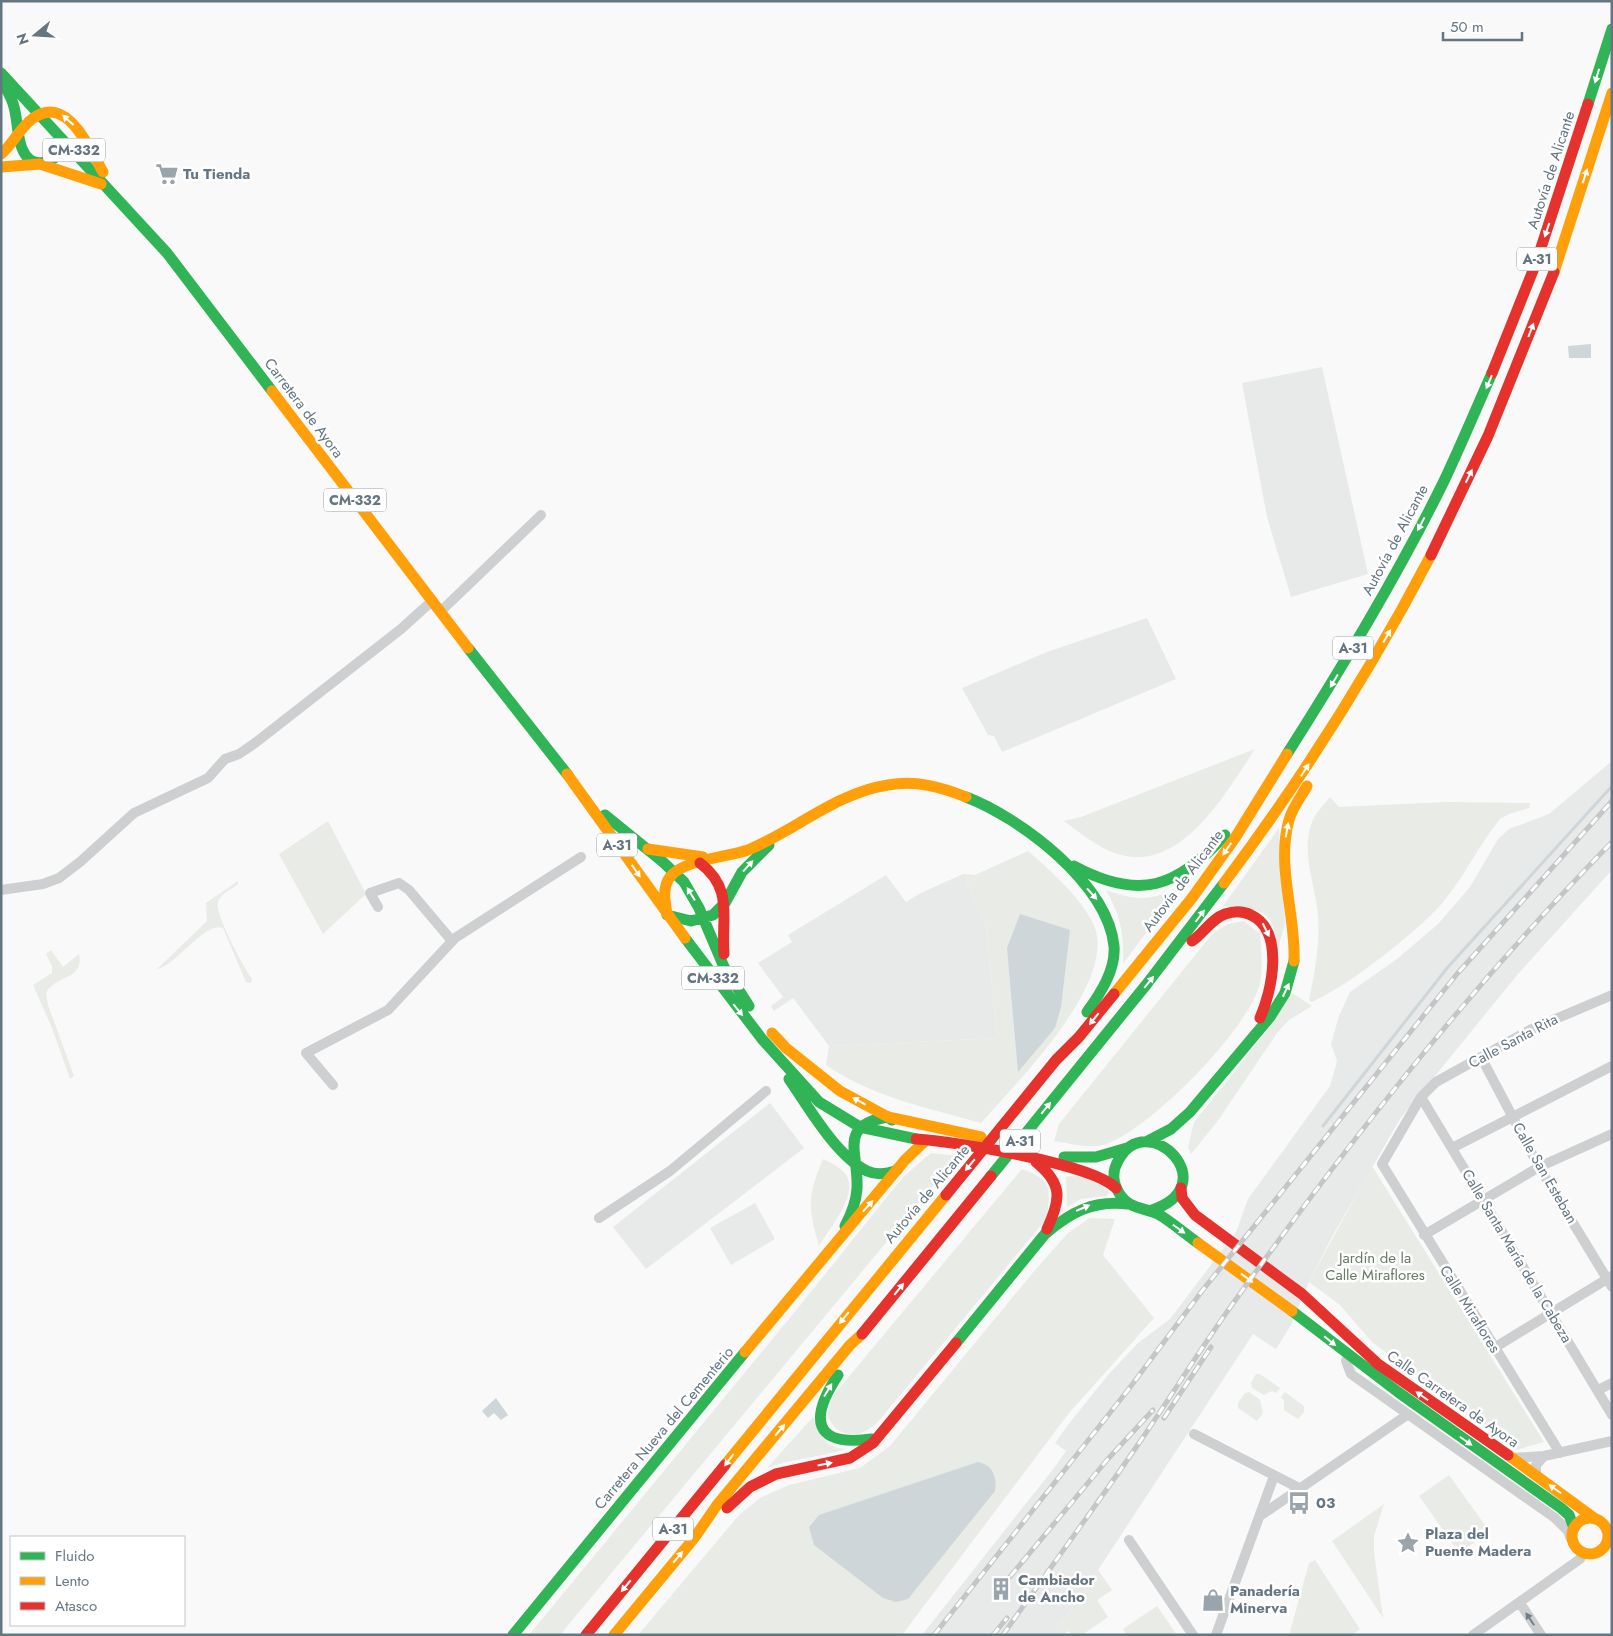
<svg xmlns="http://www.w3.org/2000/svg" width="1613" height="1636" font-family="Jost,sans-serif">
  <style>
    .built { fill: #e8e9e9 }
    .green { fill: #e8ebe6 }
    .water { fill: #ced6d9 }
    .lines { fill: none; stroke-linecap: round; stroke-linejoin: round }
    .stream { stroke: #ced6d9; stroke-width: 3 }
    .street { stroke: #cecfd0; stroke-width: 10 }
    .fast { stroke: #30b455; stroke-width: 11 }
    .slow { stroke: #ff9f0a; stroke-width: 11 }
    .jam { stroke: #e5322d; stroke-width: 11 }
    .rail-casing { stroke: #c3c5c6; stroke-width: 5 }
    .rail { stroke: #fff; stroke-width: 3; stroke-dasharray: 9; stroke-linecap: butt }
    .oneway { fill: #fff }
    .oneway2 { fill: #707f8b }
    .labels { text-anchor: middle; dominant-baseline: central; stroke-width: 5; stroke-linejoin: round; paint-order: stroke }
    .shield { fill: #fff; stroke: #939fa8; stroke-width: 1 }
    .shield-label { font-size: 14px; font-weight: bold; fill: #657683 }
    .street-label { font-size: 15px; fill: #657683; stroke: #fff }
    .poi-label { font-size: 15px; font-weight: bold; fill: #657683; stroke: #fff; text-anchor: start }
    .park-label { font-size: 15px; fill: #687a64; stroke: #fff }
  </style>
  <rect width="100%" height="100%" fill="#f9f9f9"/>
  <path class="built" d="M 1322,367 L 1368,574 L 1291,597 L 1267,517 L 1242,383 Z
    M 1147,618 L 1176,679 L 1002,752 L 994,736 L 988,735 L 962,688 L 1047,652 Z
    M 1612,761 L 1612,870 L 1518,974 L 1400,1119 L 1333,1235 L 1309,1282 L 1291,1325 L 1276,1349 L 1253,1334 L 1098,1570 L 1053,1635 L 922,1635 L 1054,1468 L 1066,1451 L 1055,1443 L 1071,1421 L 1108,1375 L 1138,1343 L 1170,1319 L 1236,1232 L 1248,1199 L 1330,1086 L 1337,1061 L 1331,1044 L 1339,1016 L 1350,992 L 1397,959 L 1438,924 L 1470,887 L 1498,839 L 1509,829 L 1549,814 Z
    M 963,874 L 986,928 L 997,1038 L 829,1046 L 793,998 L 774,1011 L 771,1006 L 783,997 L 758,963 L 792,942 L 788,935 L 886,875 L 906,902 L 919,894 Z
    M 770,1103 L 804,1148 L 646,1269 L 613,1227 Z
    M 755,1203 L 775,1239 L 731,1265 L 710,1228 Z"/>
  <path class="green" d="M 1255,749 C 1229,788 1189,860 1134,857 C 1108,856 1084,836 1064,821 L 1081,817 Z
    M 1330,797 L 1339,807 L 1447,802 L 1530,803 L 1529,808 L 1509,814 L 1500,819 C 1479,845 1465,875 1444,901 C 1421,929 1345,989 1311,1002 L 1309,1000 C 1315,972 1320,944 1318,916 C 1316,885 1300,854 1312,822 C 1315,813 1324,805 1330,797 Z
    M 328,821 L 366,894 L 323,934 L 279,854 Z
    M 1279,828 L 1285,924 L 1278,949 C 1272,906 1261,910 1223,906 Z
    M 1028,851 C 1051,871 1077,894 1092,921 C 1123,978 1016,1083 981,1123 C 928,1108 872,1097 826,1065 L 829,1046 L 997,1038 L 986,928 L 963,874 L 975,875 Z
    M 238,881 L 238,884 C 232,889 220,894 218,902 C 214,913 244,968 252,979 L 251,983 L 246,982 L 223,928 C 205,921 178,964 156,970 L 207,921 L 206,903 Z
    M 1178,889 L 1123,964 C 1124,933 1121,917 1106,890 C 1139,901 1146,901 1178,889 Z
    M 1244,921 L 1260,934 C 1261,950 1263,967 1260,983 C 1250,1028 1147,1133 1103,1145 C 1088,1149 1069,1143 1054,1141 L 1059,1124 L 1213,933 L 1228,924 Z
    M 51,950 L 63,967 L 79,954 C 85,980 55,975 46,993 L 48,1005 L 74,1076 L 70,1079 L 52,1028 L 33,985 L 52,973 L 52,966 L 46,954 Z
    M 1292,993 L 1312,1006 L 1289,1020 L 1277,1033 L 1217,1122 L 1191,1154 L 1188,1147 L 1194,1122 L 1266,1032 Z
    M 931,1153 L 958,1156 L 560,1635 L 529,1635 L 802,1303 L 903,1177 Z
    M 823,1159 C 831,1163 841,1167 846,1175 C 859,1195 829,1229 819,1246 C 808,1207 807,1197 823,1159 Z
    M 1372,1166 L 1544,1442 L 1516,1450 L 1372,1342 L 1340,1305 L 1309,1282 Z
    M 1022,1169 C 1053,1180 1050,1188 1047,1218 L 877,1423 C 871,1427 864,1433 857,1434 C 842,1436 827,1426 828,1410 C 828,1404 833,1397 836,1392 Z
    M 1070,1176 L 1083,1176 L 1107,1189 L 1109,1193 L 1106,1196 L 1081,1199 L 1067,1207 L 1066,1177 Z
    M 1090,1218 L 1115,1219 L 1103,1255 L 1154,1318 L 1069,1413 L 902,1635 L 638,1635 L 739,1515 L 760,1498 L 789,1485 L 860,1468 L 890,1446 L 1036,1269 L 1068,1233 Z
    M 1256,1374 L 1260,1374 L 1280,1388 L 1276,1393 L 1272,1391 L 1264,1395 L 1252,1388 L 1251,1383 Z
    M 1249,1392 L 1260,1400 L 1263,1413 L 1257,1421 L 1238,1408 L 1238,1403 L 1245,1393 Z
    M 1285,1392 L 1304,1406 L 1304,1412 L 1298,1419 L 1284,1410 L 1284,1401 L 1281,1397 Z
    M 813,1417 C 822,1436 822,1447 846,1449 C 820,1458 793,1458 767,1468 Z
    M 1449,1475 L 1490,1532 L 1459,1553 L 1419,1496 Z
    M 1384,1504 L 1374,1536 L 1374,1552 L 1383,1618 L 1332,1541 Z
    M 1315,1560 L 1360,1629 L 1352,1635 L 1289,1635 L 1309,1563 Z
    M 1098,1570 L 1112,1590 L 1097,1600 L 1108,1617 L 1082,1635 L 1072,1635 L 1069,1631 L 1063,1635 L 1053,1635 Z
    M 1157,1606 L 1177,1635 L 1126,1635 L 1123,1629 Z"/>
  <path class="water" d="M 1591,344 L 1591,358 L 1569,358 L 1568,346 Z
    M 1020,914 L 1070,930 L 1061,1007 L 1055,1028 L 1018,1072 L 1007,948 Z
    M 496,1398 L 508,1415 L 501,1420 L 494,1413 L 488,1418 L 482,1411 Z
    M 978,1462 C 993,1465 997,1477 995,1491 L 908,1599 L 896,1602 L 883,1598 L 814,1545 L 809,1527 L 819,1515 Z"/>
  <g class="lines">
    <path class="stream" d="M 1323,1126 L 1448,967 L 1612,786"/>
    <path class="street" d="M 440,612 L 541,515
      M 1,890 L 43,884 L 59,878 L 80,862 L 134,813 L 208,778 L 225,759 L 239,754 L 255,743 L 401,629 L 432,601
      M 378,907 L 370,893 L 399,883 L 409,890 L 452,941
      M 1481,1057 L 1539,1167 L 1612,1287
      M 333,1085 L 306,1053 L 388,1010 L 455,938 L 581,857
      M 1421,1097 L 1612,1415
      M 1452,1148 L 1612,1066
      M 599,1218 L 670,1171 L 766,1091
      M 1424,1235 L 1539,1167 L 1612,1134
      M 1494,1348 L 1612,1276
      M 1348,1355 L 1346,1361 L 1351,1374 L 1555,1518 L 1568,1531 L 1571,1539
      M 1598,1390 L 1612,1383
      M 1194,1434 L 1299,1488
      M 1560,1453 L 1382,1164 L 1421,1097 L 1436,1082 L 1532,1029 L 1612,995
      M 1544,1456 L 1612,1441
      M 1511,1458 L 1544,1456 L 1536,1465 L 1536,1476
      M 1260,1516 L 1407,1415
      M 1129,1540 L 1193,1635
      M 1520,1603 L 1541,1635
      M 1216,1635 L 1274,1476
      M 1473,1635 L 1580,1559 L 1583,1553"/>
    <path class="fast" d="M 1,73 L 167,253 L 272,391
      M 2,82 C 7,90 12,98 14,107 C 17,118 17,130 20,142 C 28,174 53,164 69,145
      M 1588,104 L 1612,29
      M 468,648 L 567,774
      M 1287,754 C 1343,666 1398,575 1444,481 C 1461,445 1476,409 1492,373
      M 966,797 C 1021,818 1108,884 1114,946 C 1116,970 1100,994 1087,1012
      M 605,815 L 663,862 L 684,882 L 699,908 L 724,967 L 749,1006
      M 1074,866 C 1139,901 1177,888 1225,835
      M 667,915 L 691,921 L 713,915 L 725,903 L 742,872 L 769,845
      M 685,938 L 762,1039 L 819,1102 L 860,1127 L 916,1139
      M 789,1079 C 808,1106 836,1156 867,1171 C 876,1175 887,1174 897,1170
      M 1148,1141 L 1171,1129 L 1190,1112 L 1270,1017 L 1285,993 L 1294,961
      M 1064,1157 L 1096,1157 L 1127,1148
      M 991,1176 L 1146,985 L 1224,883
      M 1149,1211 C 1229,1187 1147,1105 1118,1161 C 1112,1171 1113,1183 1119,1193 C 1129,1209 1142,1207 1158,1214 C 1172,1222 1185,1234 1198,1243
      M 845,1226 C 851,1215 856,1202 857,1189 C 859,1152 837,1125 888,1117 L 892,1120
      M 1292,1311 L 1398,1392 L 1561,1508 L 1569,1515 L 1574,1528
      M 956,1343 L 1045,1234 C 1071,1212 1093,1200 1128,1204
      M 838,1375 C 809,1419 813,1447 872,1439
      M 513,1635 L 745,1352"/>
    <path class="slow" d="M 1,154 C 13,144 19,129 32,119 C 67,93 89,148 103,172
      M 1,167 L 40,164 L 101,184
      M 1554,272 L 1612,93
      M 272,391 L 468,648
      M 567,774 L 685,938
      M 648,849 L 703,857
      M 1224,883 C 1302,779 1371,670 1431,555
      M 667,914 C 665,902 662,887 670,877 C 682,860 728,857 748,850 C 796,830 836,793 888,785 C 916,780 941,787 966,797
      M 1294,961 C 1296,915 1276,866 1289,820 C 1292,808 1301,797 1307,786
      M 1114,994 L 1192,898 L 1235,838 L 1287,754
      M 772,1033 L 786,1048 L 840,1091 L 888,1117 L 981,1137
      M 1198,1243 L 1292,1311
      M 745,1352 L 905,1160 L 926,1140
      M 1508,1455 L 1594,1518
      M 725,1465 L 946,1195
      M1572 1536a18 18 0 1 1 36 0a18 18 0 1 1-36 0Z
      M 614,1635 L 695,1537 L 717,1505 L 850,1345 L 862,1334"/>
    <path class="jam" d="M 1492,373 L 1536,263 L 1588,104
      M 1431,555 L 1488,436 L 1554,272
      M 700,863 C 734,889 721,917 724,954
      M 1192,941 C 1204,933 1211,919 1225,914 C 1234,911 1243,911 1251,915 C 1285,931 1272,991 1260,1018
      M 916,1139 C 954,1141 1092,1164 1116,1188
      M 1036,1162 C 1063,1184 1061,1199 1047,1229
      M 1181,1188 L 1182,1198 L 1195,1215 L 1302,1294
      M 946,1195 L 1056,1060 L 1079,1037 L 1114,994
      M 1302,1294 L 1378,1364 L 1508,1455
      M 862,1334 L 991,1176
      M 727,1508 L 750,1487 L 776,1474 L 850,1458 L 873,1443 L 956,1343
      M 586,1635 L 725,1465"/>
    <defs>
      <path id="rail" d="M 1164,1418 L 1211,1347
        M 999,1590 L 1107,1460 L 1153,1410
        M 934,1635 L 1128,1390 L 1202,1291 L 1457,974 L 1612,801
        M 993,1635 L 1007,1618
        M 1003,1635 C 1047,1572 1093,1510 1137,1446 C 1168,1401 1197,1354 1229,1309 C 1346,1145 1471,986 1612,842"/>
    </defs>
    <use href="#rail" class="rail-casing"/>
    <use href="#rail" class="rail"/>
  </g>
  <defs><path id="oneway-solid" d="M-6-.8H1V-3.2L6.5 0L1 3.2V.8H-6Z" transform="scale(1.25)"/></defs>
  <g class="oneway">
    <use href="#oneway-solid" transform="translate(1597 76) rotate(107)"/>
    <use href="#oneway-solid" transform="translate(68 120) rotate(-138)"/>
    <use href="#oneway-solid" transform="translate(1585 176) rotate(-72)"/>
    <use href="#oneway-solid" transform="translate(1547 230) rotate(109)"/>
    <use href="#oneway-solid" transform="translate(1531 330) rotate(-69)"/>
    <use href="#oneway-solid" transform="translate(1489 382) rotate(113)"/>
    <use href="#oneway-solid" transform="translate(1469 476) rotate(-64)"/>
    <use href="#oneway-solid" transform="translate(1421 524) rotate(118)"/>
    <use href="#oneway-solid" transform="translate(1387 636) rotate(-60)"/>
    <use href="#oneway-solid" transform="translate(1334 681) rotate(121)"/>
    <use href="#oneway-solid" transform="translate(1305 770) rotate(-57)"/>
    <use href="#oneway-solid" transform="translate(1287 830) rotate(-80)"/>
    <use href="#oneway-solid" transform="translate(1227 849) rotate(125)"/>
    <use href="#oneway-solid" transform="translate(748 866) rotate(-48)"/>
    <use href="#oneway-solid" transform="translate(636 871) rotate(55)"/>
    <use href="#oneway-solid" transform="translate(691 894) rotate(-122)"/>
    <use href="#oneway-solid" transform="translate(1092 894) rotate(48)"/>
    <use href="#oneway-solid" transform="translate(1200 916) rotate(-53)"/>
    <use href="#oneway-solid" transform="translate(1266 930) rotate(64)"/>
    <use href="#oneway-solid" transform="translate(1149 982) rotate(-51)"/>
    <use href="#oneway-solid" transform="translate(1286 990) rotate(-65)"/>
    <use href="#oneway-solid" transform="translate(738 1010) rotate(51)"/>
    <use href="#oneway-solid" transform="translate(1094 1019) rotate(129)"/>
    <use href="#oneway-solid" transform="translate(859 1101) rotate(-152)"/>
    <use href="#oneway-solid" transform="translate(1046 1108) rotate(-51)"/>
    <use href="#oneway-solid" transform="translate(970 1165) rotate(130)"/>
    <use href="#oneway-solid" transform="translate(868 1206) rotate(-48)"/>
    <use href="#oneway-solid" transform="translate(1083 1208) rotate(-23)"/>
    <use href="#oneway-solid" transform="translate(1179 1229) rotate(35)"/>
    <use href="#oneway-solid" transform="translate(1247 1278) rotate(36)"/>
    <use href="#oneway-solid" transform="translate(899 1289) rotate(-51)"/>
    <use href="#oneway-solid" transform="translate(844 1318) rotate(129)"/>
    <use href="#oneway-solid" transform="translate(1330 1341) rotate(39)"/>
    <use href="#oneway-solid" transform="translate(828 1390) rotate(-59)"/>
    <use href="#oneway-solid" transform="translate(1422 1396) rotate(-145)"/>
    <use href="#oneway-solid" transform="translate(780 1430) rotate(-50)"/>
    <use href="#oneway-solid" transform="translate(1466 1441) rotate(35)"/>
    <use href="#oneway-solid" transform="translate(729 1460) rotate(127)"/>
    <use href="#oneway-solid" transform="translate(825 1464) rotate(-11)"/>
    <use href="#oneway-solid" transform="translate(1555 1489) rotate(-145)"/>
    <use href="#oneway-solid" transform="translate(678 1557) rotate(-50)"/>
    <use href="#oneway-solid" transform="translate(626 1586) rotate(130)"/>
  </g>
  <use class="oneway2" href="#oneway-solid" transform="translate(1530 1619) rotate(-124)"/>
  <defs>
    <symbol id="supermarket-bare" viewBox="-9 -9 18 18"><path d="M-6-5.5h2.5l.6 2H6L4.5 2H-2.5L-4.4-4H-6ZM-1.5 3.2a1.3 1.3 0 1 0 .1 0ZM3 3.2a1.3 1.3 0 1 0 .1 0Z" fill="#99a4ac" stroke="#fff" stroke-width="2.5" paint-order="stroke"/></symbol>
    <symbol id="bus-bare" viewBox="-9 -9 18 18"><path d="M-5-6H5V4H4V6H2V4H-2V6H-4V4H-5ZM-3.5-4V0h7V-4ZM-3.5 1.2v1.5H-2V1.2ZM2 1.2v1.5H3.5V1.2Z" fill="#99a4ac" stroke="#fff" stroke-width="2.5" paint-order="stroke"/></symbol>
    <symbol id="sight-bare" viewBox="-9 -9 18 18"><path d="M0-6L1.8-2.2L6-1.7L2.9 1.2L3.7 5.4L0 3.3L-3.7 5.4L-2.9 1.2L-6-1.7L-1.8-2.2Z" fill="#99a4ac" stroke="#fff" stroke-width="2.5" paint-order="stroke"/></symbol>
    <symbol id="building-bare" viewBox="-9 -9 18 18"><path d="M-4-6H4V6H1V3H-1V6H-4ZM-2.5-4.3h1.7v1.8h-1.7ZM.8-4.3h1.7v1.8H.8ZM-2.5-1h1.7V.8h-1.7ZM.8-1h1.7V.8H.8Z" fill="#99a4ac" stroke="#fff" stroke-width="2.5" paint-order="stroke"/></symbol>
    <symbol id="shop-bare" viewBox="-9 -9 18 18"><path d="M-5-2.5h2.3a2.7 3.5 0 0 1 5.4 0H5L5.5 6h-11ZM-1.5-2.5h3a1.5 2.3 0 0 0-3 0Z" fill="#99a4ac" stroke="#fff" stroke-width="2.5" paint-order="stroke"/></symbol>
  </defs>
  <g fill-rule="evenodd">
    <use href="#supermarket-bare" x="151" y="158" width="32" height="32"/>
    <use href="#bus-bare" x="1283" y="1487" width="32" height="32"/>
    <use href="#sight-bare" x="1392" y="1527" width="32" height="32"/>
    <use href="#building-bare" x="985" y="1573" width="32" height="32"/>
    <use href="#shop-bare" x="1197" y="1584" width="32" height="32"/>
  </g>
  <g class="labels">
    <g class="shield">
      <rect x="43" y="138.5" width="62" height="23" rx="4"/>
      <rect x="1517" y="247.5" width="40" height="23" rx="4"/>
      <rect x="324" y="488.5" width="62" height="23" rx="4"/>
      <rect x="1333" y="636.5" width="40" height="23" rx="4"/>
      <rect x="597" y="833.5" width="40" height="23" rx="4"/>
      <rect x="682" y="966.5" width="62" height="23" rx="4"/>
      <rect x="1000" y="1129.5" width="40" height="23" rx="4"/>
      <rect x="653" y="1517.5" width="40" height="23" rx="4"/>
    </g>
    <g class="shield-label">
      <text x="74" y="150">CM-332</text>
      <text x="1537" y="259">A-31</text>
      <text x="355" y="500">CM-332</text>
      <text x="1353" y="648">A-31</text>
      <text x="617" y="845">A-31</text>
      <text x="713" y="978">CM-332</text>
      <text x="1020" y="1141">A-31</text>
      <text x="673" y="1529">A-31</text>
    </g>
    <g class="street-label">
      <text transform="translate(1551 170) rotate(-72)">Autovía de Alicante</text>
      <text transform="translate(304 408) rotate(53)">Carretera de Ayora</text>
      <text transform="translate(1395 540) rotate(-62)">Autovía de Alicante</text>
      <text transform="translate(1183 881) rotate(-53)">Autovía de Alicante</text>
      <text transform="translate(1513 1041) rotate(-28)">Calle Santa Rita</text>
      <text transform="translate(1545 1173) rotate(60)">Calle San Esteban</text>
      <text transform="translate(927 1194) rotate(-50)">Autovía de Alicante</text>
      <text transform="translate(1517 1256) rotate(59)">Calle Santa María de la Cabeza</text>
      <text transform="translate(1470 1309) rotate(58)">Calle Miraflores</text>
      <text transform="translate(1453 1399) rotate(35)">Calle Carretera de Ayora</text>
      <text transform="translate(664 1428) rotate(-50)">Carretera Nueva del Cementerio</text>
    </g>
    <g class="poi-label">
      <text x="183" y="174">Tu Tienda</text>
      <text x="1316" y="1503">03</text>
      <text x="1425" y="1534">Plaza del<tspan x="1425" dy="17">Puente Madera</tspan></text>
      <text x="1018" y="1580">Cambiador<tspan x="1018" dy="17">de Ancho</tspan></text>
      <text x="1230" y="1591">Panadería<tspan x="1230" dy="17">Minerva</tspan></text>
    </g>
    <g class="park-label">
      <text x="1375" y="1258">Jardín de la<tspan x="1375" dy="17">Calle Miraflores</tspan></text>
    </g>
  </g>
  <rect width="1613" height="1636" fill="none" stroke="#657683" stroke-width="5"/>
  <rect x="10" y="1536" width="175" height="90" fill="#ffffff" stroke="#c1c8cd"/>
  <rect x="20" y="1552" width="25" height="8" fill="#30b455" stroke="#c1c8cd"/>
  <text x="55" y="1561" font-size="15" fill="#657683">Fluido</text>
  <rect x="20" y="1577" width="25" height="8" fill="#ff9f0a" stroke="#c1c8cd"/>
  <text x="55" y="1586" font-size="15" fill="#657683">Lento</text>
  <rect x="20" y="1602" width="25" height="8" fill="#e5322d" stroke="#c1c8cd"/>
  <text x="55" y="1611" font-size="15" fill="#657683">Atasco</text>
  <g transform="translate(35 35) rotate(252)" stroke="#ffffff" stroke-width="4" paint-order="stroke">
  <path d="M0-4L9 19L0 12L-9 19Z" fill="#657683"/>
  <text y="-8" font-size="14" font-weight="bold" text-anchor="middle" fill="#657683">N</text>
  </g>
  <path d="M1443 32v8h79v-8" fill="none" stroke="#657683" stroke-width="2.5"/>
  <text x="1450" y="32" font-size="15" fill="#657683" stroke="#ffffff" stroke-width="4" paint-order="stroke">50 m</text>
</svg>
